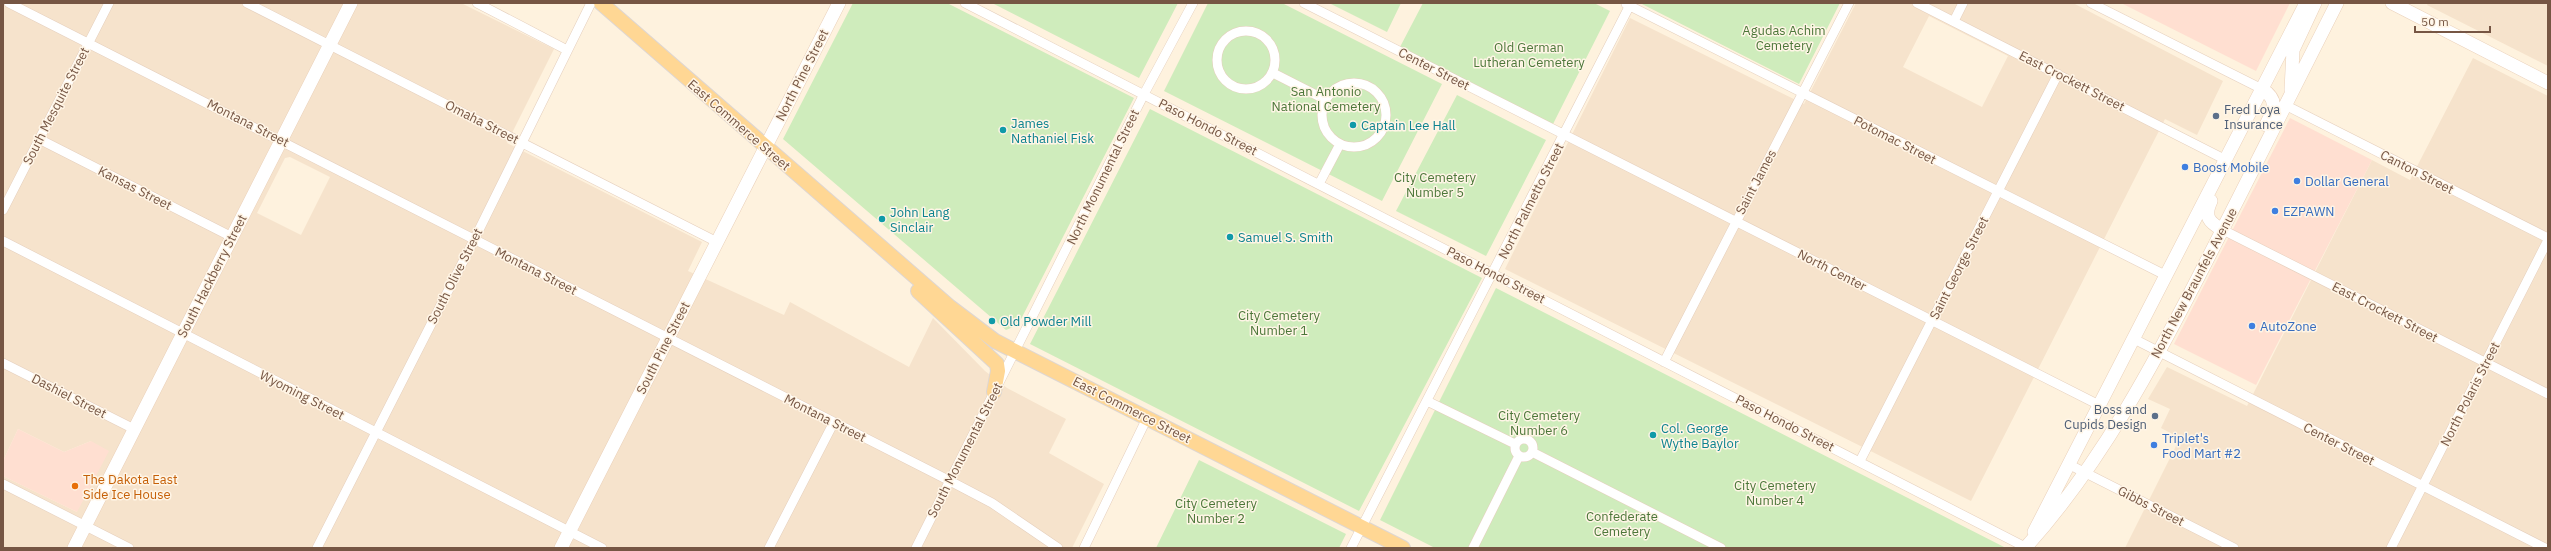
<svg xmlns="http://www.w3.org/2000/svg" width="2551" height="551" font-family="'IBM Plex Sans',sans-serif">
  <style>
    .residential { fill: #f6e3cc; fill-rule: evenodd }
    .commercial { fill: #ffdfd1 }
    .green { fill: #cfecbc }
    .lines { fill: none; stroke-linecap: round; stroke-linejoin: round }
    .street-casing { stroke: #e5cfbd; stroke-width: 10 }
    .secondary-casing { stroke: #ead0b9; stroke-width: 14 }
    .primary-casing { stroke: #ded6d2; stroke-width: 16 }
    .street { stroke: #fff; stroke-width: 9 }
    .secondary { stroke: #fff; stroke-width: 13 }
    .primary { stroke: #ffd794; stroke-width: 14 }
    .service-dot { fill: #5c6f8a; stroke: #fff5e6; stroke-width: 1.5 }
    .culture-dot { fill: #0f9aa8; stroke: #fff5e6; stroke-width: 1.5 }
    .shop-dot { fill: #3f7fe0; stroke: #fff5e6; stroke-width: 1.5 }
    .food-dot { fill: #e8710a; stroke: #fff5e6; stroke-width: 1.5 }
    .labels { text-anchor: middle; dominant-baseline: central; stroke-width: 3; stroke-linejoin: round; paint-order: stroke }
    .park-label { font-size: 13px; fill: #4c7739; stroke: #fff5e6 }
    .street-label { font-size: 13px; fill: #765644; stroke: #fff5e6 }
    .service-label { font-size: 13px; fill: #4e5e75; stroke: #fff5e6; text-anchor: start }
    .culture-label { font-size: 13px; fill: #0d838f; stroke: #fff5e6; text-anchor: start }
    .shop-label { font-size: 13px; fill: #366cbe; stroke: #fff5e6; text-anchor: start }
    .food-label { font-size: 13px; fill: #c56008; stroke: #fff5e6; text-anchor: start }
  </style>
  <rect width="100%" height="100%" fill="#fef2de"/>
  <path class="residential" d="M 3,3 L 461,3 L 554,49 L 507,143 L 702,242 L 688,271 L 784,315 L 790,302 L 909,367 L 933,318 L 985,371 L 1007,388 L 1066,419 L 1049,453 L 1104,484 L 1072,548 L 3,548 L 3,476 L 77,512 L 91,441 L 64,452 L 18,429 L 3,461 ZM 290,157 L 330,177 L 301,235 L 257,213 L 285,158 Z
    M 1856,3 L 2073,3 L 2223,81 L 2197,135 L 2165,119 L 1971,501 L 1505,269 L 1630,18 L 1804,104 ZM 1929,16 L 2008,56 L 1982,107 L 1903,67 Z
    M 2428,3 L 2548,3 L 2548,66 L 2427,5 Z
    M 2473,58 L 2548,96 L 2548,548 L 2125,548 L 2180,438 L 2161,428 L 2170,409 L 2148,399 L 2167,367 L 2247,406 L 2372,160 L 2410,180 Z"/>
  <path class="commercial" d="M 2121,3 L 2290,3 L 2256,71 Z
    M 2290,118 L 2372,160 L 2256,385 L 2174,344 Z
    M 18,429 L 64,452 L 91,441 L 109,451 L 77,512 L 3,476 L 3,461 Z"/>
  <path class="green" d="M 853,3 L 947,3 L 1134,98 L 1018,325 L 1006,330 L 783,139 Z
    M 992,3 L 1178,3 L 1139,78 Z
    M 1208,3 L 1282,3 L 1442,84 L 1382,201 L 1164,91 Z
    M 1329,3 L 1401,3 L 1387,32 Z
    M 1423,3 L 1594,3 L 1610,11 L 1553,124 L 1400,47 Z
    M 1640,3 L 1840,3 L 1799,84 Z
    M 1457,95 L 1546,140 L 1486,256 L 1396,211 Z
    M 1150,109 L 1482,278 L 1359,511 L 1030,344 Z
    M 1496,288 L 2006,548 L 1435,548 L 1380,520 Z
    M 1199,460 L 1346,534 L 1339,548 L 1156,548 Z"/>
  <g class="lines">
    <defs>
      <path id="street" d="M 9,3 L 950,481 L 992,503 L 1058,548
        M 247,3 L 717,242
        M 477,3 L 567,50
        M 965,3 L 2027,548
        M 1304,3 L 2099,405
        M 1917,3 L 2226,160
        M 2091,3 L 2262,89
        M 1626,4 L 2167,276
        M 1954,21 L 1963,3
        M1217 60a29 29 0 1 1 58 0a29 29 0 1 1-58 0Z
        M 1273,73 L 1326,100
        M1322 115a32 32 0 1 1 64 0a32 32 0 1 1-64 0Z
        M 2285,105 L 2548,238
        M 39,139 L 232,237
        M 1319,184 L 1340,144
        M 3,210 L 109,3
        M 2223,230 L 2548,394
        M 3,241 L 602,548
        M 2134,339 L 2545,548
        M 1664,362 L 1849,3
        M 3,363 L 134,429
        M 1427,401 L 1515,444
        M1515 448a9 9 0 1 1 18 0a9 9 0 1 1-18 0Z
        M 1532,452 L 1721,548
        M 1860,461 L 2058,74
        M 2068,464 L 2234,548
        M 3,484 L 129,548
        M 317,548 L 474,240 L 591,3
        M 769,548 L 834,422
        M 916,548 L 1144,94 L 1193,3
        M 1084,548 L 1147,418
        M 1351,548 L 1631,3
        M 1473,548 L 1519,456
        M 2391,548 L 2548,240"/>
      <path id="secondary" d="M 2392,3 L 2548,83
        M 2262,89 C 2279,100 2274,109 2266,125
        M 2291,90 L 2293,50 L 2315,3
        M 2211,201 C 2204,216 2208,222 2223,230
        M 2034,532 L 2306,3
        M 2026,547 C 2101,464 2155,362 2206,262 C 2250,176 2293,90 2337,3
        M 74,548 L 351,3
        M 561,548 L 839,3"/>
      <path id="primary" d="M 601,3 L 950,307 L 995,341 L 1403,548
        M 918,291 L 997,364 L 998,371 L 994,392"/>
    </defs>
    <use href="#street" class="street-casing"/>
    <use href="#secondary" class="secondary-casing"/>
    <use href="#primary" class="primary-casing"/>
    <use href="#street" class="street"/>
    <use href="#secondary" class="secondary"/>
    <use href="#primary" class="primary"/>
  </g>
  <g class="service-dot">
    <circle cx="2216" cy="116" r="4"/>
    <circle cx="2155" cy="416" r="4"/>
  </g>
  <g class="culture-dot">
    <circle cx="1353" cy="125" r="4"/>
    <circle cx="1003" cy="130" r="4"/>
    <circle cx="882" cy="219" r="4"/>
    <circle cx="1230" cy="237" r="4"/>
    <circle cx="992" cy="321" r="4"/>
    <circle cx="1653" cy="435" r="4"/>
  </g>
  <g class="shop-dot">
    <circle cx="2185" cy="167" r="4"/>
    <circle cx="2297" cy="181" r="4"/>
    <circle cx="2275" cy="211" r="4"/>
    <circle cx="2252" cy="326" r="4"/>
    <circle cx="2154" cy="445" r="4"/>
  </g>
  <circle class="food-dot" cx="75" cy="486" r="4"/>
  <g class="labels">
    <g class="park-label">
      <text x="1784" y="30">Agudas Achim<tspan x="1784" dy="15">Cemetery</tspan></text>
      <text x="1529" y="47">Old German<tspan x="1529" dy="15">Lutheran Cemetery</tspan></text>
      <text x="1326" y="91">San Antonio<tspan x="1326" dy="15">National Cemetery</tspan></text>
      <text x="1435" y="177">City Cemetery<tspan x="1435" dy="15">Number 5</tspan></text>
      <text x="1279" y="315">City Cemetery<tspan x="1279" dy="15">Number 1</tspan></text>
      <text x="1539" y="415">City Cemetery<tspan x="1539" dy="15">Number 6</tspan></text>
      <text x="1775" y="485">City Cemetery<tspan x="1775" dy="15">Number 4</tspan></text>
      <text x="1216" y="503">City Cemetery<tspan x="1216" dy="15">Number 2</tspan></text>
      <text x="1622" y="516">Confederate<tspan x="1622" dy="15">Cemetery</tspan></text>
    </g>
    <g class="street-label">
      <text transform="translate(1434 69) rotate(27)">Center Street</text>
      <text transform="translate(802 75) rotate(-63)">North Pine Street</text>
      <text transform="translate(2072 81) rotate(27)">East Crockett Street</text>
      <text transform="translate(56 106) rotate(-63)">South Mesquite Street</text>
      <text transform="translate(482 122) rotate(27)">Omaha Street</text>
      <text transform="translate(248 123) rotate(27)">Montana Street</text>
      <text transform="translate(739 125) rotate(41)">East Commerce Street</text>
      <text transform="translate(1208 127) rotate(27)">Paso Hondo Street</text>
      <text transform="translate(1895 140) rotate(27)">Potomac Street</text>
      <text transform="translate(2417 172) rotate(27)">Canton Street</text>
      <text transform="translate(1103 177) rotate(-64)">North Monumental Street</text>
      <text transform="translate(1756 182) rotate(-62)">Saint James</text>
      <text transform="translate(135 188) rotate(27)">Kansas Street</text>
      <text transform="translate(1531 201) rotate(-63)">North Palmetto Street</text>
      <text transform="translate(1959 268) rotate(-63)">Saint George Street</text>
      <text transform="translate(1832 270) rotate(27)">North Center</text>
      <text transform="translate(536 271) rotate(27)">Montana Street</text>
      <text transform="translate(1496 275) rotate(27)">Paso Hondo Street</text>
      <text transform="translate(212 276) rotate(-63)">South Hackberry Street</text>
      <text transform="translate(455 276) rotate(-63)">South Olive Street</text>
      <text transform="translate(2194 283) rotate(-62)">North New Braunfels Avenue</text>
      <text transform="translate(2385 312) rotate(27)">East Crockett Street</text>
      <text transform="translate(663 348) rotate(-63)">South Pine Street</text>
      <text transform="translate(2470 394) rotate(-63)">North Polaris Street</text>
      <text transform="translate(302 395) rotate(27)">Wyoming Street</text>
      <text transform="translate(69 396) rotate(27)">Dashiel Street</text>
      <text transform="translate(1132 410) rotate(27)">East Commerce Street</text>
      <text transform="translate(825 418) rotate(27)">Montana Street</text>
      <text transform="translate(1785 423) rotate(27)">Paso Hondo Street</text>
      <text transform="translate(2339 444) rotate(27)">Center Street</text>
      <text transform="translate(965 450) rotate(-63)">South Monumental Street</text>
      <text transform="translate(2151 506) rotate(27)">Gibbs Street</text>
    </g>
    <g class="service-label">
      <text x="2224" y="109">Fred Loya<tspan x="2224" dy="15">Insurance</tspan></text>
      <text x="2147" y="409" text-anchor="end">Boss and<tspan x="2147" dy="15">Cupids Design</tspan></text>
    </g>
    <g class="culture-label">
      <text x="1011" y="123">James<tspan x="1011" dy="15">Nathaniel Fisk</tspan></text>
      <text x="1361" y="125">Captain Lee Hall</text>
      <text x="890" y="212">John Lang<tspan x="890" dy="15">Sinclair</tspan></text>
      <text x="1238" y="237">Samuel S. Smith</text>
      <text x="1000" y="321">Old Powder Mill</text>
      <text x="1661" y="428">Col. George<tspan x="1661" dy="15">Wythe Baylor</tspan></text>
    </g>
    <g class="shop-label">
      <text x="2193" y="167">Boost Mobile</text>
      <text x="2305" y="181">Dollar General</text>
      <text x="2283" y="211">EZPAWN</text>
      <text x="2260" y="326">AutoZone</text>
      <text x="2162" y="438">Triplet's<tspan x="2162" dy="15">Food Mart #2</tspan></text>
    </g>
    <g class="food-label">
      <text x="83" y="479">The Dakota East<tspan x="83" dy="15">Side Ice House</tspan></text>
    </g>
  </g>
  <rect width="2551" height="551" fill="none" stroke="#765644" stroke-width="8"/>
  <path d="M2415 26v6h75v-6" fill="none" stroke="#765644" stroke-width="2"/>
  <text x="2421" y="26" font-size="12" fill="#765644" stroke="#fff5e6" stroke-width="3" paint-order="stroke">50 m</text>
</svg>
